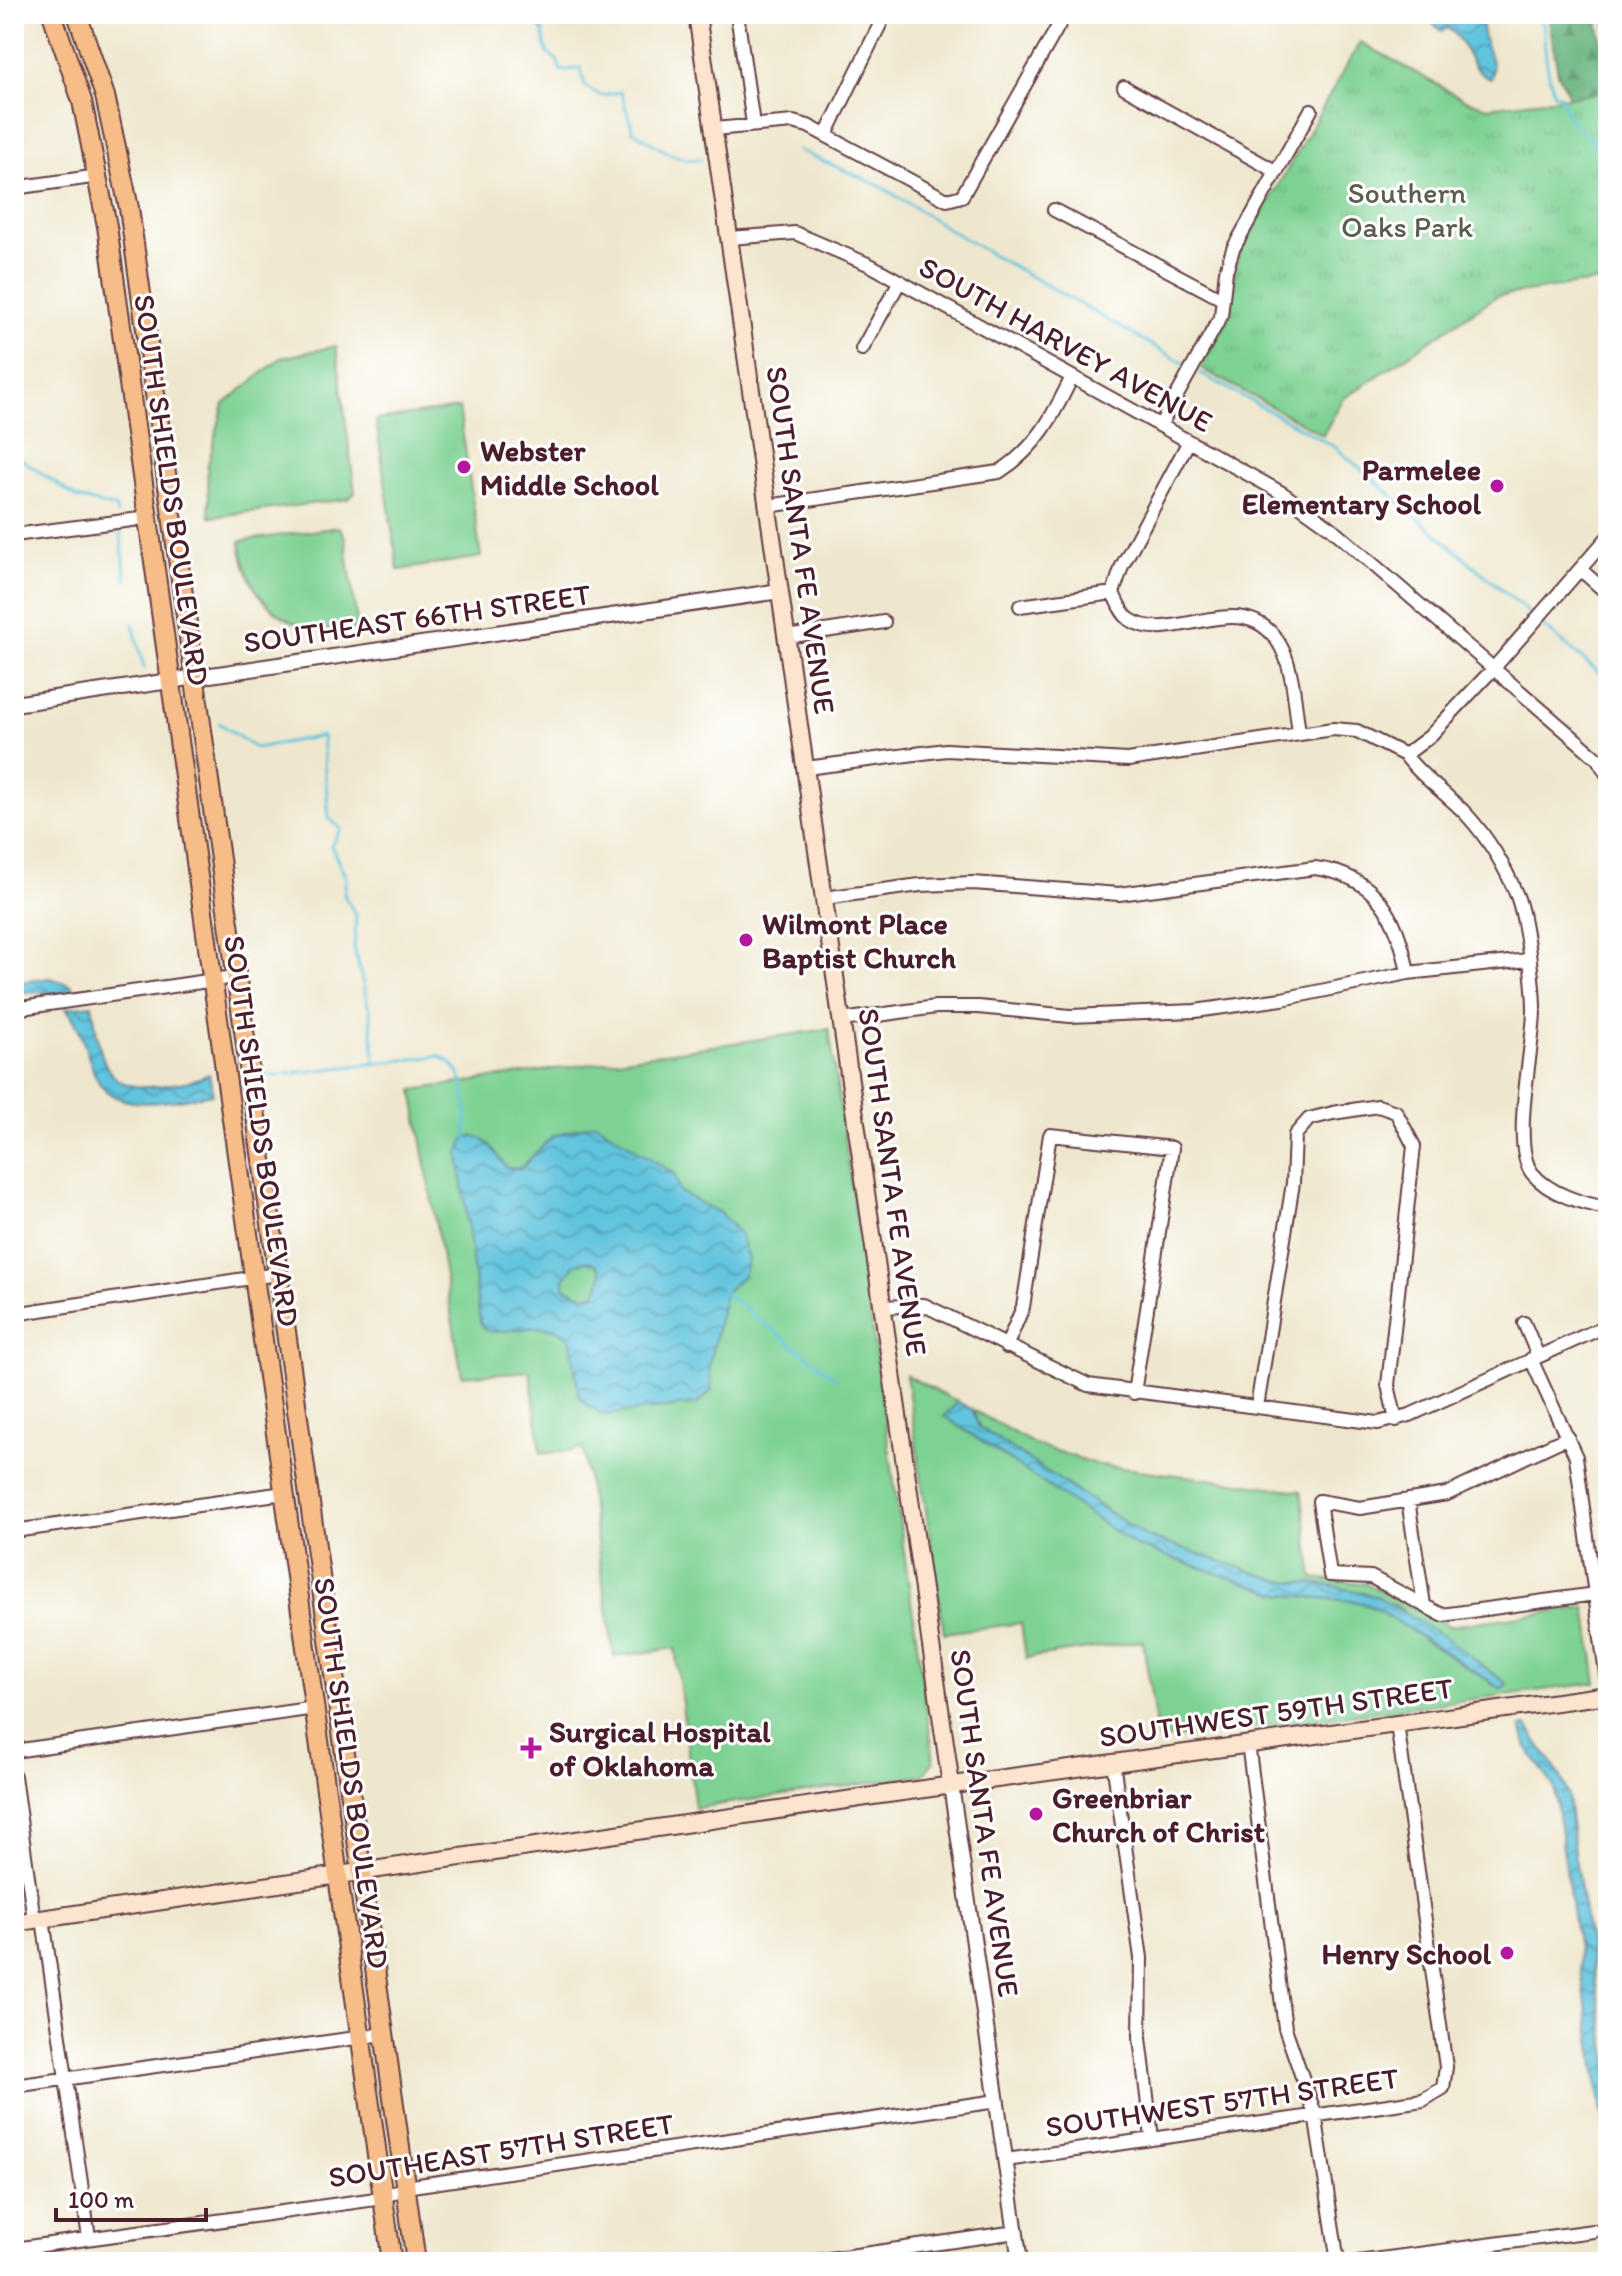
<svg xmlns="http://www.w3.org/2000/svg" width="1622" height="2276" font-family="Itim,sans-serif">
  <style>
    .grass { fill: #7dd193; stroke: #64785f; stroke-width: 2 }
    .forest { fill: url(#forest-firs); stroke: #586954; stroke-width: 2 }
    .park { fill: url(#park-tufts); stroke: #64785f; stroke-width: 2 }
    .water { fill: url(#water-waves); stroke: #557284; stroke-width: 2; fill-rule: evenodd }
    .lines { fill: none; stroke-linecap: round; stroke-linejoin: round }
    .stream { stroke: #60c4de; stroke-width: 3 }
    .minor-casing { stroke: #633d43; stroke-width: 16 }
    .tertiary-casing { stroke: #633d43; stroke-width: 18 }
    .secondary-casing { stroke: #633d43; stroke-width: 20 }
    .primary-casing { stroke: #633d43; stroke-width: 22 }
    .minor { stroke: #fff; stroke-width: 12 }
    .tertiary { stroke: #fff; stroke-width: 14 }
    .secondary { stroke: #fce5cf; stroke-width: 16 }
    .primary { stroke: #f7bd88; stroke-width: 18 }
    .poi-dot { fill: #b5179e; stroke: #fff; stroke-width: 3 }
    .labels { text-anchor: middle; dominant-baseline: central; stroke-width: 6; stroke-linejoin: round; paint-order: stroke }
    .park-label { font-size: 30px; fill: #5c5d4f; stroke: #fff }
    .street-label { font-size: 30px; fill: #4a1f2b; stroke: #fff }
    .poi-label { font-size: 30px; font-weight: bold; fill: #4a1f2b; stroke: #fff; text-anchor: start }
  </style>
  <defs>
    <pattern id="forest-firs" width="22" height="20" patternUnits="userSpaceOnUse" patternTransform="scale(2)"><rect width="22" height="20" fill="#66b37d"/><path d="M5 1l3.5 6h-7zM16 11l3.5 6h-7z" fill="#569167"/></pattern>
    <pattern id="park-tufts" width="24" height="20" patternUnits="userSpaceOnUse" patternTransform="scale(2)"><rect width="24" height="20" fill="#7dd193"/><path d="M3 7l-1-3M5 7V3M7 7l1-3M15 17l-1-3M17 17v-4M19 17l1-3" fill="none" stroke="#6eb37f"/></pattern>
    <pattern id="water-waves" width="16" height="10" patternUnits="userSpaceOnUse" patternTransform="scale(2)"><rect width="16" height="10" fill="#60c4de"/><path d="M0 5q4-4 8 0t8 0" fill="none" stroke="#519fb4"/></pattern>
  </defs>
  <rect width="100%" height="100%" fill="#fff"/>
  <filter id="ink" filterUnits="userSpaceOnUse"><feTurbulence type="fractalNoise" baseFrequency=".0125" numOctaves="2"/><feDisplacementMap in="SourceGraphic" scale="16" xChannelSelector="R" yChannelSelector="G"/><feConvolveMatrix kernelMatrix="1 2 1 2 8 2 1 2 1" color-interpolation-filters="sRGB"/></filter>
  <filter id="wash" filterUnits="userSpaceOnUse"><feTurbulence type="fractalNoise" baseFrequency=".006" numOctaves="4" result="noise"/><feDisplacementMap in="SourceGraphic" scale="32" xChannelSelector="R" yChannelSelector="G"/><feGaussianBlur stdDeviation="1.8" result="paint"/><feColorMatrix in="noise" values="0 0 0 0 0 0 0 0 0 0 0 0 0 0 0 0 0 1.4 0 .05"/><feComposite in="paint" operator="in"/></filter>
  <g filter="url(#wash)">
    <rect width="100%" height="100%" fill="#efe7cd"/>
    <path class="grass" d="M 336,346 L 355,493 L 348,499 L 210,517 L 207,468 L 224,404 L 281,358 Z
      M 459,408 L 481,557 L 398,570 L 376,420 Z
      M 339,527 L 345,537 L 358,629 C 292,637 249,608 240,541 Z
      M 829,1029 L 934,1761 L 923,1775 L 695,1808 L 675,1648 L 614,1657 L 583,1449 L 541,1454 L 530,1371 L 462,1376 L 413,1090 Z
      M 906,1375 L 958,1402 L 945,1416 L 1136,1546 L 1279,1594 L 1359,1602 L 1375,1608 L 1501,1689 L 1397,1606 L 1330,1585 L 1281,1581 L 1254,1574 L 1147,1537 L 979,1427 L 973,1410 L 1034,1444 L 1099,1465 L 1301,1491 L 1313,1578 L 1367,1584 L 1449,1626 L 1586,1607 L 1597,1683 L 1158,1740 L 1143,1641 L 1026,1658 L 1021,1623 L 944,1633 Z"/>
    <path class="forest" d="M 1548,14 L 1597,14 L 1608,82 L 1608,145 L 1572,103 L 1558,73 Z"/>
    <path class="park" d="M 1360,42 L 1465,100 L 1488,107 L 1608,92 L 1608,280 L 1497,296 L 1343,399 L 1323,435 L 1201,368 L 1224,326 L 1238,256 Z"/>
    <path class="water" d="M 1421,14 L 1485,14 C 1474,38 1499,56 1491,79 C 1469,73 1466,38 1447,28 L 1442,31 Z
      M 50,978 L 71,985 L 78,994 C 54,998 38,988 14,993 L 14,983 Z
      M 92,1005 C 101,1053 99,1094 160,1086 C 178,1083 193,1082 209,1074 L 213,1094 C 179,1099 114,1118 96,1077 C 86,1054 82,1027 66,1008 Z
      M 596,1123 L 674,1174 L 680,1192 L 720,1213 L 740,1234 L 748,1260 L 743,1276 L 725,1292 L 709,1366 L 712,1390 L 698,1404 L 605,1415 L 586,1404 L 579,1395 L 571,1341 C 552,1315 513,1335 486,1331 L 480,1322 L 459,1154 L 465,1138 L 477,1136 L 489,1144 L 507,1168 L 521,1168 L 553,1136 ZM 585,1261 C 605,1264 604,1277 596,1293 L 585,1296 L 565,1288 L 564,1279 L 574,1265 Z
      M 958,1402 L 973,1410 L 979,1427 L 1147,1537 L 1281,1581 L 1330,1585 L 1378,1597 L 1446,1638 L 1507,1684 L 1502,1689 L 1376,1608 L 1359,1602 L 1279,1594 L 1136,1546 L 944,1416 Z
      M 1527,1726 L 1561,1777 L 1568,1795 L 1575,1859 L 1608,2056 L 1608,2153 L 1554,1787 L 1527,1748 L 1521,1727 Z"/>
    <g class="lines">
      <path class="stream" d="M 526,14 L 543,32 L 547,53 L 557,60 L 561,71 L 581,68 L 585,86 L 601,96 L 621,92 L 633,131 C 655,143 672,163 701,159
        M 1533,14 L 1544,25 C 1544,49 1546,69 1554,94 L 1560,95 L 1568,117 L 1608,157
        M 1604,14 L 1608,36
        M 1483,18 L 1501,14
        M 798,150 L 880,186 L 963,238 L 1185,364
        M 1200,373 L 1335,447 L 1529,613
        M 14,454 L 77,498 L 116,508 L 117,514
        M 120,529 L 126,579
        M 133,624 L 144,668
        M 1544,627 L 1608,680
        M 219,723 L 255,748 L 322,736 L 329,818 L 341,829 L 331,846 L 346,878 L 344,895 L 356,916 L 354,948 L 370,1012 L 375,1061
        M 268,1076 L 439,1056 C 472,1070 465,1109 467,1140
        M 722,1291 L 836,1378
        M 1597,2232 L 1608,2234"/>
    </g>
  </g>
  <g filter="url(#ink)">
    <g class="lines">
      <defs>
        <path id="minor" d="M 737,14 L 753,124
          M 1124,87 L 1277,172
          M 714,129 L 793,122 L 808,126 L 947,200 L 962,196 L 1065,14
          M 826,135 L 885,14
          M 14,188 L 99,176
          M 1054,210 L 1222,299
          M 729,238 L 795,233 L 870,265 L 1282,493 L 1330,527 L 1598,759 L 1608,776
          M 862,349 L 900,281
          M 1161,424 L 1221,316 L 1226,271 L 1233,249 L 1311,110
          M 1188,443 L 1122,566 L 1113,593 C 1117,601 1121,613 1129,619 C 1173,650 1250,577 1284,653 C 1294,677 1295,707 1299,732
          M 768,506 L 999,472 C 1037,448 1053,416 1072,377
          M 14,535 L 148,518
          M 1580,569 L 1608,594
          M 1020,606 L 1113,593
          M 786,637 L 884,622
          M 1405,755 C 1422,778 1446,793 1466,814 C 1488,838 1505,866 1517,896 C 1526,919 1534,985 1534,1010 C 1534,1047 1510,1145 1532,1173 C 1549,1194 1583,1204 1608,1208
          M 806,768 L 946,750 L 1128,760 L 1333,729 L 1357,731 L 1405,755 L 1429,737 L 1493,669 L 1608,537
          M 824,898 L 920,885 L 973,883 L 1119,894 L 1315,868 C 1377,876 1398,917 1408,973
          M 14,1009 L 235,977
          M 842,1020 L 936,1007 L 978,1007 L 1070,1016 L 1195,1011 L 1282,999 L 1408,973 L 1528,960
          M 883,1307 L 924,1305 L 1088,1385 L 1378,1423 L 1410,1415 L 1608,1325
          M 14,1314 L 277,1274
          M 1524,1323 L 1538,1356
          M 1006,1347 L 1023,1307 L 1050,1135 L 1172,1148 L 1134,1393
          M 1531,1359 L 1576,1457 L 1608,1689
          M 1257,1407 L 1293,1183 L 1295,1135 L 1309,1119 L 1333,1113 L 1378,1106 L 1396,1112 L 1414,1146 L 1388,1385 L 1396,1420
          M 1568,1437 L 1447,1494 L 1360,1508 L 1319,1501 L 1330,1575 L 1371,1577 L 1442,1615 L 1595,1594
          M 1408,1500 L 1424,1605
          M 14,1531 L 284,1493
          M 1248,1743 L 1285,2028 L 1315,2114 L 1338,2262
          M 14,1751 L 315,1708
          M 1113,1762 L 1141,1958 L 1140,2038 L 1152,2138
          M 14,1776 L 34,1920
          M 43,1919 L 89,2238
          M 14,2086 L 384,2034
          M 1006,2160 L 1423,2100 L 1443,2088 L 1446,2067 L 1397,1724
          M 14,2249 L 383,2198 L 405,2187 L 997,2101
          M 808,2262 L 1016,2232
          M 1358,2262 L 1593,2231"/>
        <path id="tertiary" d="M 14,704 L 780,591
          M 951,1785 L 1020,2262"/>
        <path id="secondary" d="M 697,14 L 951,1785
          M 14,1923 L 880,1795 L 1608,1695"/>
        <path id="primary" d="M 52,14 L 82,101 L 107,226 L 392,2262
          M 77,14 L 105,96 L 129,208 L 416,2262"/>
      </defs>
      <use href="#minor" class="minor-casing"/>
      <use href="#tertiary" class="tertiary-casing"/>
      <use href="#secondary" class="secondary-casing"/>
      <use href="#primary" class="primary-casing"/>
      <use href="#minor" class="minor"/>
      <use href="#tertiary" class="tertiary"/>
      <use href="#secondary" class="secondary"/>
      <use href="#primary" class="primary"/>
    </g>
  </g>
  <g class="poi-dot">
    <circle cx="464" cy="467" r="8"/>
    <circle cx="1497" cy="486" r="8"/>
    <circle cx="746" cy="940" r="8"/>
    <path d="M527 1736h8v8h8v8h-8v8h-8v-8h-8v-8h8z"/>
    <circle cx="1036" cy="1814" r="8"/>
    <circle cx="1507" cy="1953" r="8"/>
  </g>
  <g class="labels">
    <g class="park-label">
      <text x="1407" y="192">Southern<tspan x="1407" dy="34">Oaks Park</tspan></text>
    </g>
    <g class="street-label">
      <text transform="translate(1066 344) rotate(29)">SOUTH HARVEY AVENUE</text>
      <text transform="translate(172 490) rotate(82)">SOUTH SHIELDS BOULEVARD</text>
      <text transform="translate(801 540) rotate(82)">SOUTH SANTA FE AVENUE</text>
      <text transform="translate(417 618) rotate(-8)">SOUTHEAST 66TH STREET</text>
      <text transform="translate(262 1131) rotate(82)">SOUTH SHIELDS BOULEVARD</text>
      <text transform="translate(893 1182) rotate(82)">SOUTH SANTA FE AVENUE</text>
      <text transform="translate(1276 1712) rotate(-8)">SOUTHWEST 59TH STREET</text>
      <text transform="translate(352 1773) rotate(82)">SOUTH SHIELDS BOULEVARD</text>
      <text transform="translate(985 1823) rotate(82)">SOUTH SANTA FE AVENUE</text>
      <text transform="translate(1222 2102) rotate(-8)">SOUTHWEST 57TH STREET</text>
      <text transform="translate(501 2150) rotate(-9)">SOUTHEAST 57TH STREET</text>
    </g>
    <g class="poi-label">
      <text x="480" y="450">Webster<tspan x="480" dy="34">Middle School</tspan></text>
      <text x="1481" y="469" text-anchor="end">Parmelee<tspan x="1481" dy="34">Elementary School</tspan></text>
      <text x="762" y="923">Wilmont Place<tspan x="762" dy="34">Baptist Church</tspan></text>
      <text x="549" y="1731">Surgical Hospital<tspan x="549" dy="34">of Oklahoma</tspan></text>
      <text x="1052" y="1797">Greenbriar<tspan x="1052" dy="34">Church of Christ</tspan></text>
      <text x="1491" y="1953" text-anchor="end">Henry School</text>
    </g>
  </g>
  <rect width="1622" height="2276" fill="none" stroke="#fff" stroke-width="48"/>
  <path d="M56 2208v12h150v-12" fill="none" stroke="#4a1f2b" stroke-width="4"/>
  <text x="68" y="2208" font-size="24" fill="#4a1f2b" stroke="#ffffff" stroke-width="6" paint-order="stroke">100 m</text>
</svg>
